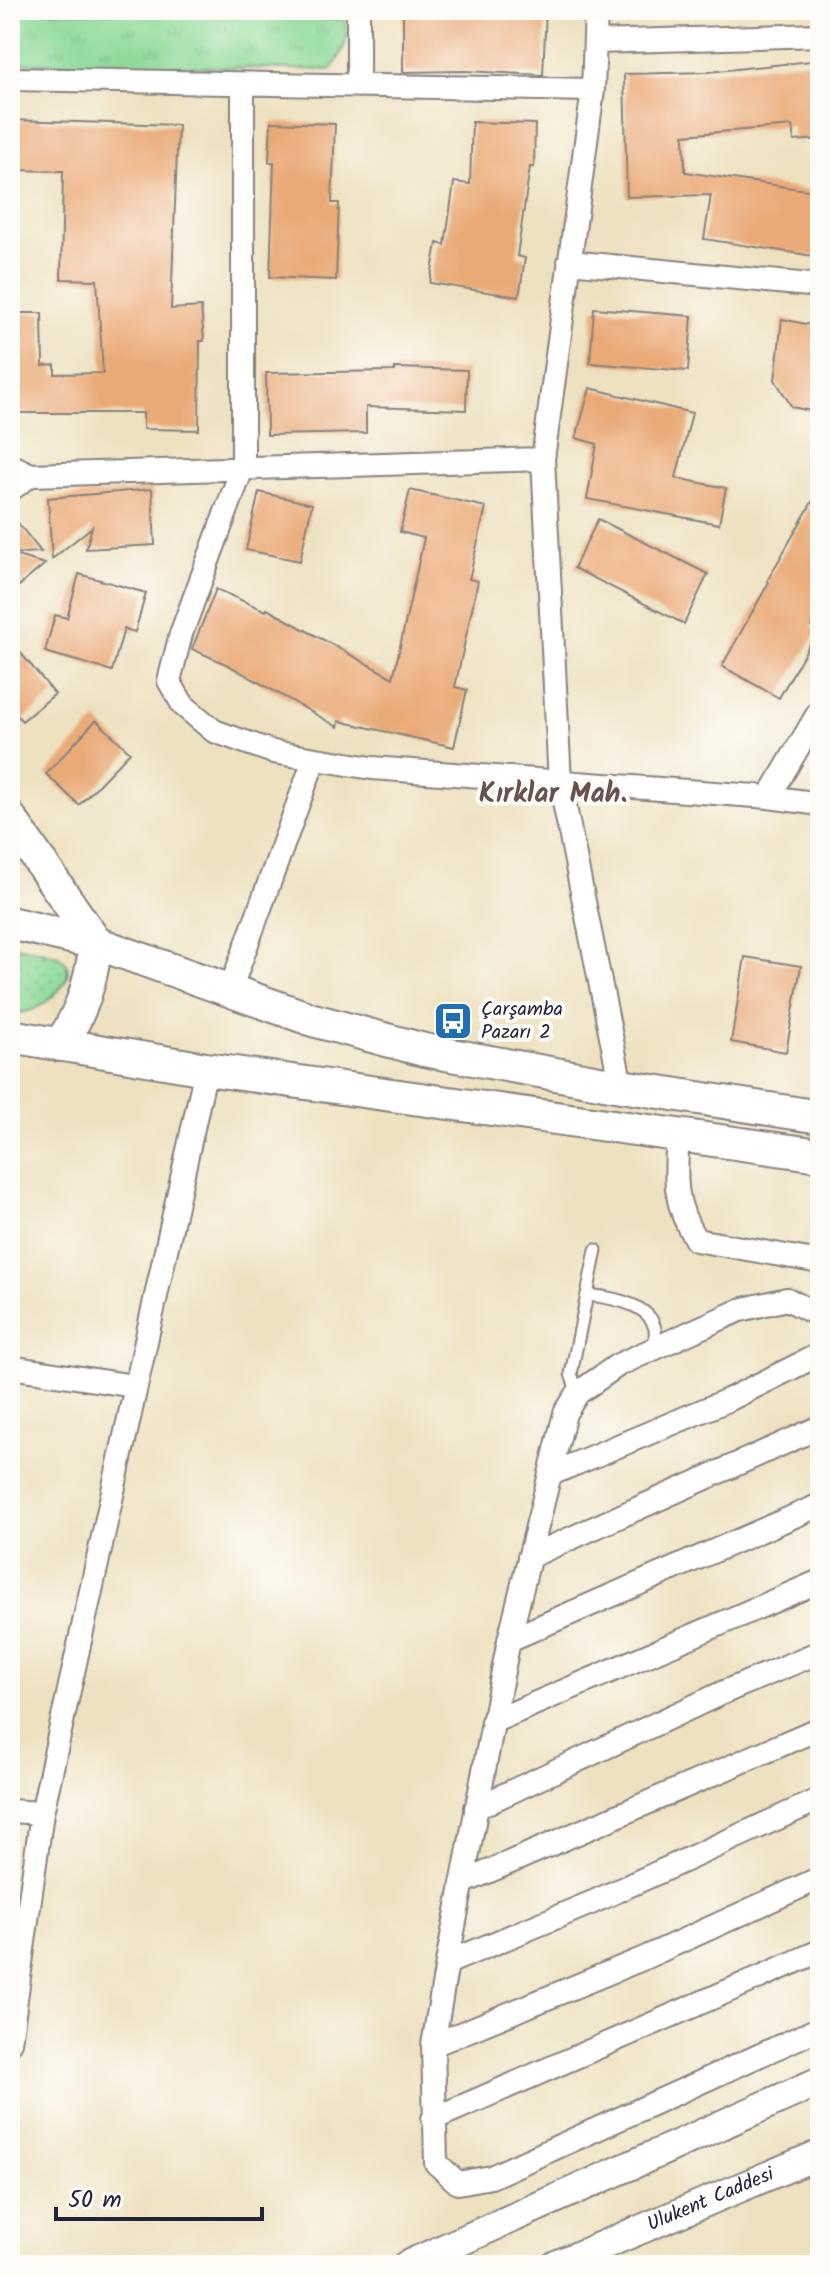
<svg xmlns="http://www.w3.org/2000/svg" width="830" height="2275" font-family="Kalam,sans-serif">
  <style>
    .grass { fill: url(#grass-dots); stroke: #567e69; stroke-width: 2 }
    .park { fill: url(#park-tufts); stroke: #567e69; stroke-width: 2 }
    .building { fill: #eaaa78 }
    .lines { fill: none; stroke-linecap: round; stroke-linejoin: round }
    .service-casing { stroke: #88827e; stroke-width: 15 }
    .minor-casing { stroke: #88827e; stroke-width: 26 }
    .tertiary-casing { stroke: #88827e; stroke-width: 32 }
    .secondary-casing { stroke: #88827e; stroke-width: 36 }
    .service { stroke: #fff; stroke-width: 11 }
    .minor { stroke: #fff; stroke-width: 22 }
    .tertiary { stroke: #fff; stroke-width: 28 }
    .secondary { stroke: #fff; stroke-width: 32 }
    .labels { text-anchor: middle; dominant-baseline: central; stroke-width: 8; stroke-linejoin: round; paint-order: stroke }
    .poi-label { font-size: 20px; fill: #22223b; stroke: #fdfcf7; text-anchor: start }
    .street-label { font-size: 20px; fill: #22223b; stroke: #fdfcf7 }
    .district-label { font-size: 28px; font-weight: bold; fill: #685250; stroke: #fdfcf7 }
  </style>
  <defs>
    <pattern id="grass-dots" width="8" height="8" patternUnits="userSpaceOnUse" patternTransform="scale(2)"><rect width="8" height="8" fill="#8bd997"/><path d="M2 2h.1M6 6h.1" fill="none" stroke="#78ba83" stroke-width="1.8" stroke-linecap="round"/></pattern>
    <pattern id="park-tufts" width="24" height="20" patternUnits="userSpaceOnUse" patternTransform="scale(2)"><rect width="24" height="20" fill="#8bd997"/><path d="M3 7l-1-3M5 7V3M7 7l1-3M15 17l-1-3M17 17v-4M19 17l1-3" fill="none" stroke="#78ba83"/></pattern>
  </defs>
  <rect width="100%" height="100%" fill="#fdfcf7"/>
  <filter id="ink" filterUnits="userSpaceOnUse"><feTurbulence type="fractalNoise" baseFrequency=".0125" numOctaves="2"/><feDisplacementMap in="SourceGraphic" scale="16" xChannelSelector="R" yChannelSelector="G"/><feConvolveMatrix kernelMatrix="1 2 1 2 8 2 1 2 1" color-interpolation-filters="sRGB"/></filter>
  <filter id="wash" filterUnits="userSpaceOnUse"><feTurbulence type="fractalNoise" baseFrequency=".006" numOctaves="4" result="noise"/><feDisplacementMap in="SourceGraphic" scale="32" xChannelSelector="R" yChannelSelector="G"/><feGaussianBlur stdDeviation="1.8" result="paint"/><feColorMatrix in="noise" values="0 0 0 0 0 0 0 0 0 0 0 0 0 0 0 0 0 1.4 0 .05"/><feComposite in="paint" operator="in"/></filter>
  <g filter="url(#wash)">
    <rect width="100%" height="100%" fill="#eee1c0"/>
    <path class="grass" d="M 10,945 C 22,948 57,952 64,960 C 79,980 45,1006 29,1011 C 23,1013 16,1013 10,1013 Z"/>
    <path class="park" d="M 10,10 L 344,19 C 352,37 342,54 331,70 L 10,63 Z"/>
    <g id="blocks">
      <path class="building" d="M 403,10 L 546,10 L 543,75 L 465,71 L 403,72 Z
        M 820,60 L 820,139 L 794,141 L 792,126 L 684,135 L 685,172 L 820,192 L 820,257 L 704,239 L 711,195 L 627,197 L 624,74 L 709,72 Z
        M 10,120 L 178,125 L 171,309 L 201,307 L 204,341 L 200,341 L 199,430 L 143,429 L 143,413 L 10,413 L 10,313 L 42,313 L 43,366 L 55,365 L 55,374 L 103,373 L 97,280 L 61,279 L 63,171 L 10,170 Z
        M 271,122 L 335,124 L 332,203 L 339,203 L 336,280 L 270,277 L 274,162 L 269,162 Z
        M 472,122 L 535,124 L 534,167 L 530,167 L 517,256 L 525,258 L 519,297 L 430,283 L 437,243 L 445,245 L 454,182 L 470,184 Z
        M 594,308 L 692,316 L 688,371 L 590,363 Z
        M 782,319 L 820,327 L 820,413 L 792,407 L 775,380 Z
        M 395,368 L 467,370 L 466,410 L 366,407 L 366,433 L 267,435 L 266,373 L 395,371 Z
        M 590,388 L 692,413 L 676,478 L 726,488 L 719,524 L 587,499 L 597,444 L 576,438 Z
        M 820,488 L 820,612 L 811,627 L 817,631 L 779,698 L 722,666 L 769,582 L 767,581 Z
        M 152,489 L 155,545 L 86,549 L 92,527 L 52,559 L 48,498 Z
        M 410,490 L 486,507 L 469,579 L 478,581 L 455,687 L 467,690 L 454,747 L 339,721 L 338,727 L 228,665 L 192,649 L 216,589 L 266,611 L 267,609 L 393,678 L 424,538 L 400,532 Z
        M 259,492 L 312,504 L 300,561 L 246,550 Z
        M 10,513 L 41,552 L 10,554 Z
        M 598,519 L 708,574 L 684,624 L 574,568 Z
        M 10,554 L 45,564 L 19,586 L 10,575 Z
        M 79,574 L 146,593 L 135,632 L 124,629 L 112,671 L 45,652 L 55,615 L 67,618 Z
        M 10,640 L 55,694 L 22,721 L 10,707 Z
        M 96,720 L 130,752 L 79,805 L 46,774 Z
        M 745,957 L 801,966 L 786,1052 L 731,1042 Z"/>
    </g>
  </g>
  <g filter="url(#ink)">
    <use href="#blocks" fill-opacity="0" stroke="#88827e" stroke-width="2"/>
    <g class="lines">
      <defs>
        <path id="service" d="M 587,1295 C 608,1297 650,1303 655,1329 C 656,1334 654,1343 654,1349
          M 578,1393 L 571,1374 L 596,1250"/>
        <path id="minor" d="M 358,10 L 358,86
          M 596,10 L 593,90 L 543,459 L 560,782 L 621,1086
          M 596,42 L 820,35
          M 10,79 L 593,90
          M 243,84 L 243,466 L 181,634 L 169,681 L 183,705 L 214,731 L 273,752 L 372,768 L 769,797 L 820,804
          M 569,262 L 820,286
          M 10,465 L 31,475 L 543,459
          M 10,490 L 31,475
          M 769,797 L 820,710
          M 229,993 L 314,760
          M 678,1135 C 675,1177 673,1204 696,1240 L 820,1262
          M 820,1316 L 787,1299 L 740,1310 L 618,1365 L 578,1393 L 565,1413 L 509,1640 L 447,1963 L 433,2045 L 436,2163 L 458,2183 L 491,2177 L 820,2028
          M 10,1367 L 134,1386
          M 551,1474 L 728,1400 L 820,1354
          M 529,1557 L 820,1427
          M 509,1640 L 820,1505
          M 492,1722 L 820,1581
          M 476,1808 L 722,1693 L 820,1652
          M 10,1811 L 42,1813 L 206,1069
          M 462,1883 L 820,1728
          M 447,1963 L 593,1902 L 820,1799
          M 10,2042 L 42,1813
          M 433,2045 L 642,1959 L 820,1878
          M 433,2119 L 820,1951
          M 812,2157 L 820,2178
          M 10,2263 L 11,2265"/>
        <g id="tertiary">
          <path d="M 407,2265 L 820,2081"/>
          <path id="s1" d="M 556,2265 L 820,2154"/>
        </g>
        <path id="secondary" d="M 10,818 L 96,943 C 91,982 82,1012 60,1045
          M 10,923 L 96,943 L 313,1020 L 424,1050 L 621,1086 L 820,1117
          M 10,1036 L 206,1069 L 820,1155"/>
      </defs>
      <use href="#service" class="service-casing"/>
      <use href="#minor" class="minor-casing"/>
      <use href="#tertiary" class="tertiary-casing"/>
      <use href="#secondary" class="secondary-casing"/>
      <use href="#service" class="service"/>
      <use href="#minor" class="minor"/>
      <use href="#tertiary" class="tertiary"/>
      <use href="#secondary" class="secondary"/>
    </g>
  </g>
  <defs>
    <symbol id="bus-square" viewBox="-11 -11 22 22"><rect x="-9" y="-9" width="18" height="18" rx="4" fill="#1f6fb2" stroke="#fdfcf7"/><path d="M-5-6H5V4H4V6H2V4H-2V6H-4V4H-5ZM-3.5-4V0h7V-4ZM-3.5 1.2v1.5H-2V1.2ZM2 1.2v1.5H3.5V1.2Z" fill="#fff"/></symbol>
  </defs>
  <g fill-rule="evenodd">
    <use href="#bus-square" x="431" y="999" width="44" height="44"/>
  </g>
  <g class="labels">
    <g class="poi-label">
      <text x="481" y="1010">Çarşamba<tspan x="481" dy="23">Pazarı 2</tspan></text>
    </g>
    <g class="street-label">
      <text stroke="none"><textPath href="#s1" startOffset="168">Ulukent Caddesi</textPath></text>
    </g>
    <g class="district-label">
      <text x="553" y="794">Kırklar Mah.</text>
    </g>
  </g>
  <rect width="830" height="2275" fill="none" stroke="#fdfcf7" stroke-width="40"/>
  <path d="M56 2207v12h206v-12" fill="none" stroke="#22223b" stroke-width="4"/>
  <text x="68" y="2207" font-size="24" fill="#22223b" stroke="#fdfcf7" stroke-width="6" paint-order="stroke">50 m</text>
</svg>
